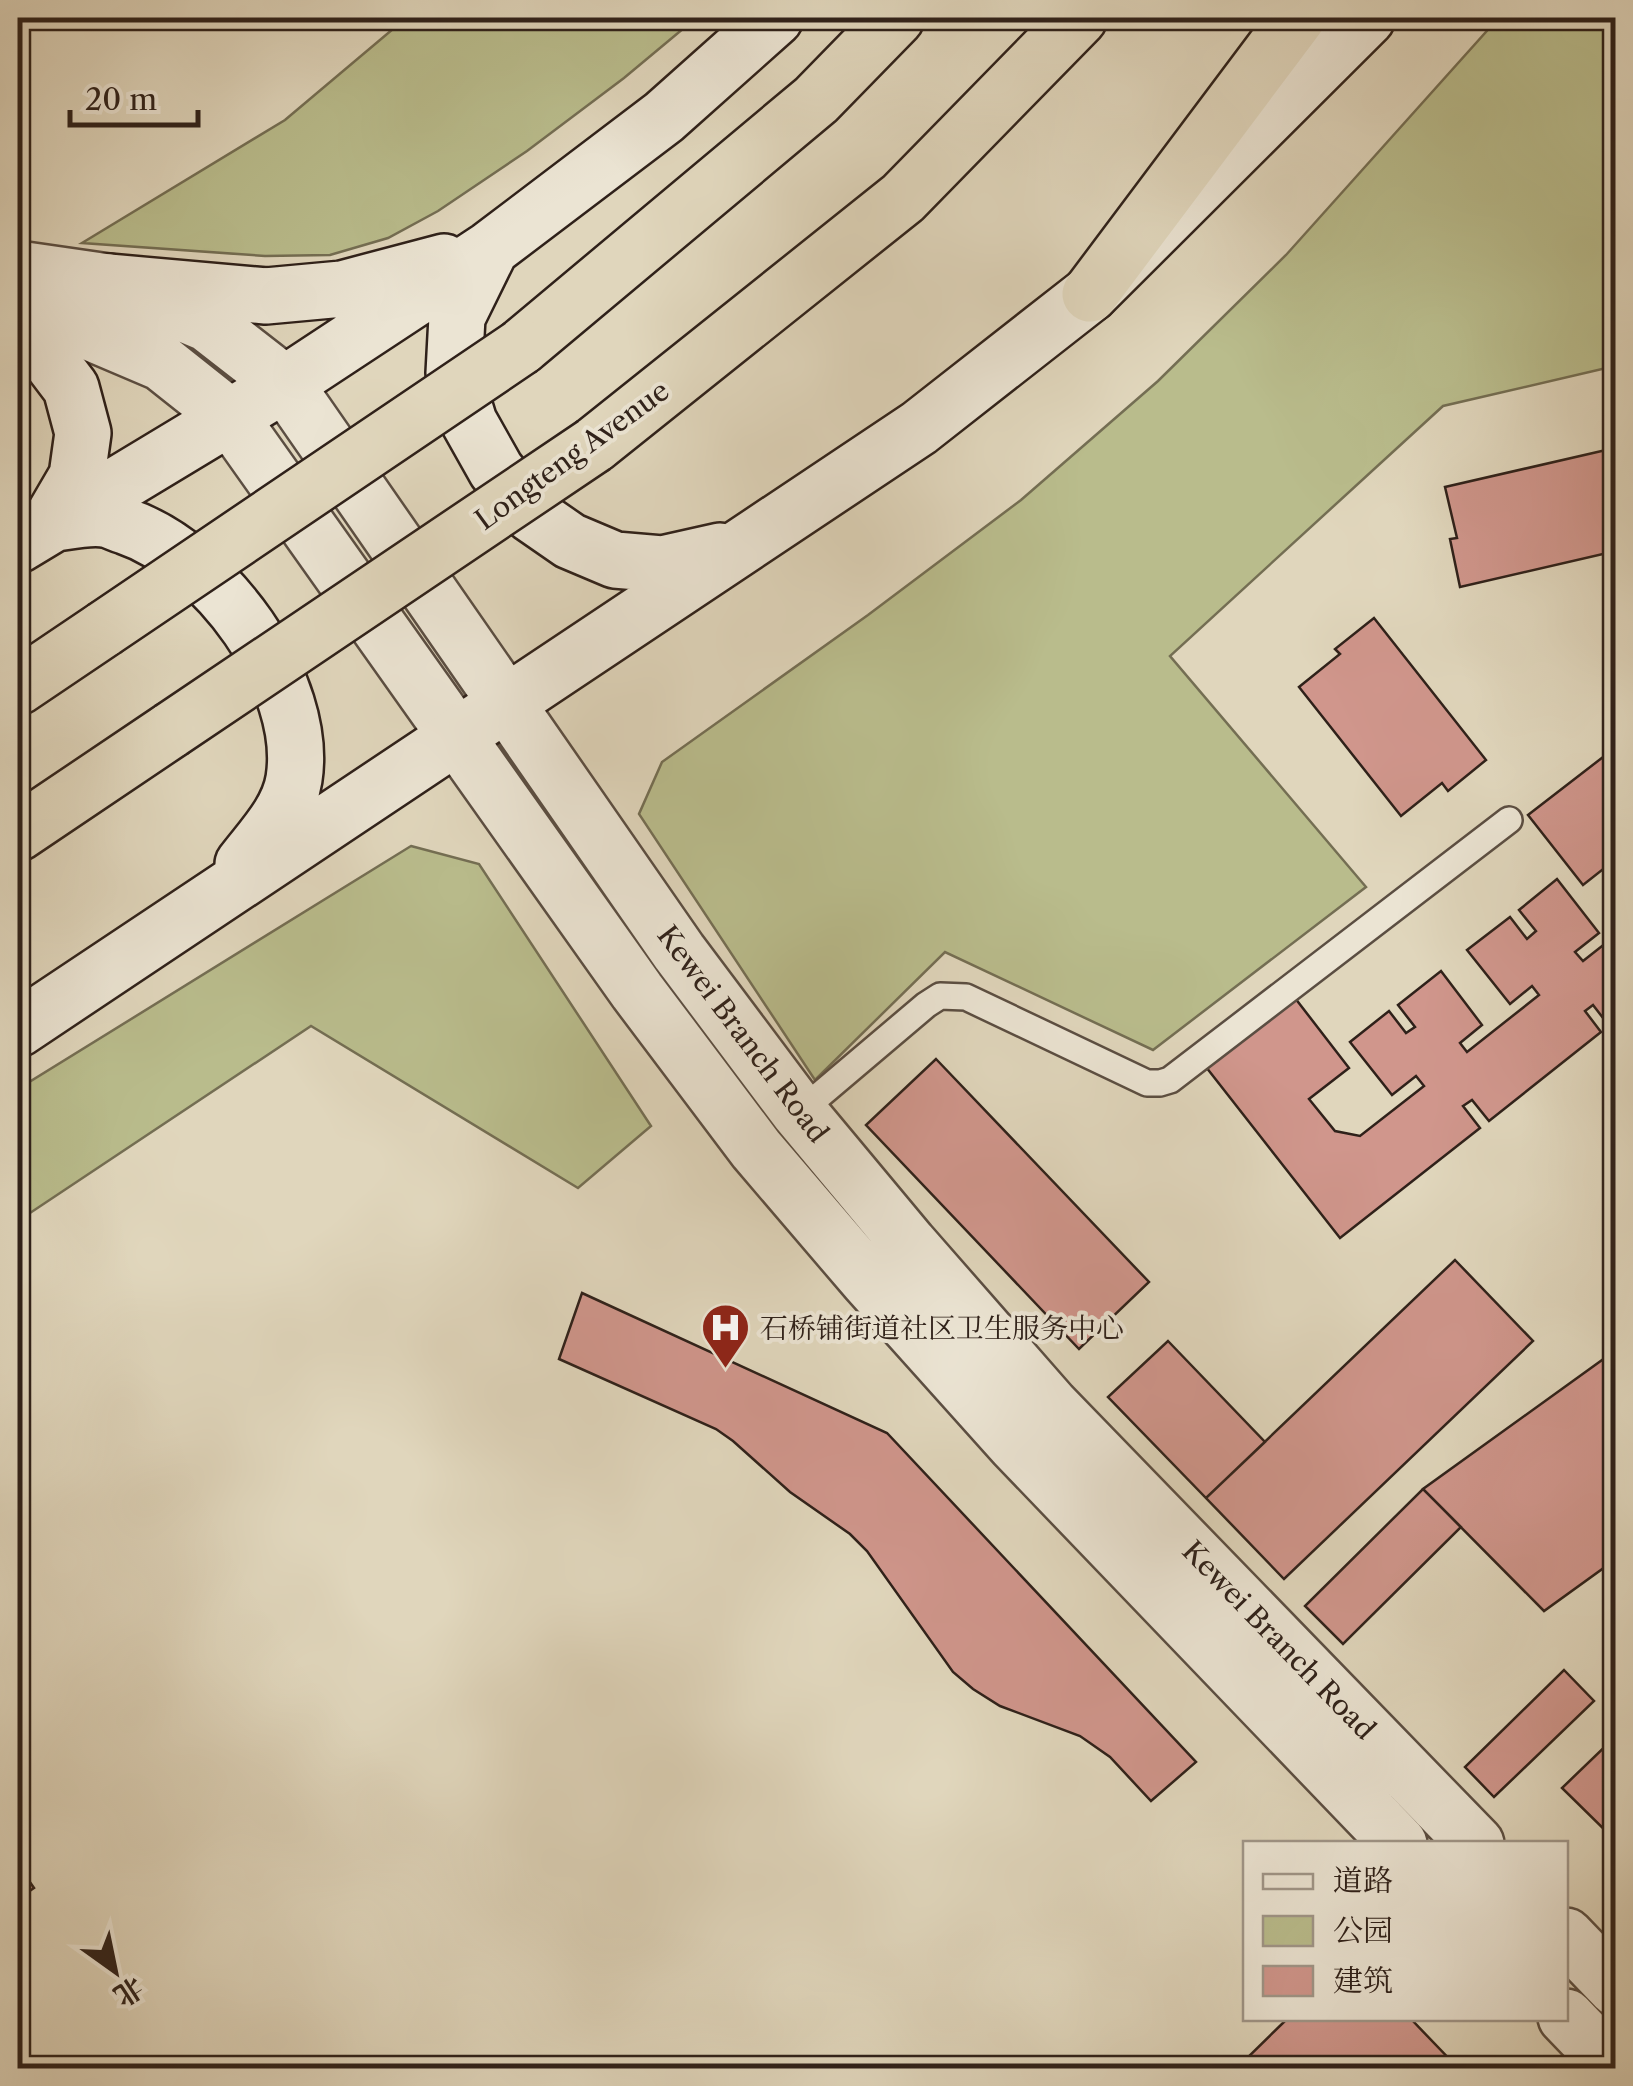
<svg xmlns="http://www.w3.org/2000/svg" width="1633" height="2086" font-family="'Libre Caslon Text','Noto Serif SC',serif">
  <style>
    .green { fill: #b9bc8c; stroke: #746e53; stroke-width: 2.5 }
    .building { fill: #d0968c; stroke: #2f211a; stroke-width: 2.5 }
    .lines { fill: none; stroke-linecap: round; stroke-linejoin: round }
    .service-casing { stroke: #5b4e42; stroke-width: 30 }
    .tertiary-casing { stroke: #5b4e42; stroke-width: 60 }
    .secondary-casing { stroke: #2f211a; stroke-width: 60 }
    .trunk-casing { stroke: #2f211a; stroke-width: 60 }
    .service { stroke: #ebe4d3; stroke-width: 25 }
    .tertiary { stroke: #ebe4d3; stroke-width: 55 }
    .secondary { stroke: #ebe4d3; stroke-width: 55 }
    .trunk { stroke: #e0d6bc; stroke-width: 55 }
    .trunk-bridge-casing { stroke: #2f211a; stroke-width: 60; stroke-linecap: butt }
    .trunk-bridge { stroke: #e0d6bc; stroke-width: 55 }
    .labels { text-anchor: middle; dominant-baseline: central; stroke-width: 8; stroke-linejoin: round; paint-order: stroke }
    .street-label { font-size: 28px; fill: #2f211a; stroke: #ebe4d3 }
    .poi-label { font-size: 28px; fill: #2f211a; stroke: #ebe4d3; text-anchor: start }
  </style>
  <rect width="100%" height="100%" fill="#e0d6bc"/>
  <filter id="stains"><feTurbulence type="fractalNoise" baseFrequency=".002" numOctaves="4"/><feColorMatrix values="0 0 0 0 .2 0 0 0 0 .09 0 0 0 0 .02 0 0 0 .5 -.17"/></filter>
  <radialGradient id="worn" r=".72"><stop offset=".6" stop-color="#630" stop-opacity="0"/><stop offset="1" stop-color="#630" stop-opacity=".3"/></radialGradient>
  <path class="green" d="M 406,18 L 696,18 L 624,78 L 527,151 L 438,211 L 388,238 L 330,255 L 265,256 L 82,243 L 285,120 Z
    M 1503,18 L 1593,18 L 1615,27 L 1615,366 L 1443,406 L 1170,656 L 1366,887 L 1153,1050 L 945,952 L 815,1080 L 639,814 L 662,762 L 868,615 L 1021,500 L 1158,381 L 1286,255 L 1494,23 Z
    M 411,846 L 479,864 L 651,1126 L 578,1188 L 311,1026 L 18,1221 L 18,1089 Z"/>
  <path class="building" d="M 1606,450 L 1616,489 L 1616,551 L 1460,587 L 1450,539 L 1457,538 L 1445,487 Z
    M 1374,618 L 1486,760 L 1448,791 L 1442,783 L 1401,816 L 1299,687 L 1340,654 L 1335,649 Z
    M 1616,747 L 1616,859 L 1583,885 L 1528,815 Z
    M 1557,879 L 1599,933 L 1575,952 L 1583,961 L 1616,935 L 1616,1022 L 1610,1027 L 1593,1005 L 1585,1011 L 1601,1032 L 1489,1121 L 1472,1100 L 1463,1106 L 1480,1128 L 1340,1238 L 1206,1067 L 1295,998 L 1349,1068 L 1309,1099 L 1335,1131 L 1360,1136 L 1424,1086 L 1416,1076 L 1392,1095 L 1350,1042 L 1389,1011 L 1406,1033 L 1415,1027 L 1398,1005 L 1441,971 L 1482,1025 L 1460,1043 L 1467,1052 L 1539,995 L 1532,986 L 1510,1004 L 1467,950 L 1510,917 L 1527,939 L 1536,931 L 1519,910 Z
    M 936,1059 L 1149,1282 L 1079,1349 L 866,1125 Z
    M 1455,1260 L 1533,1341 L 1284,1579 L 1206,1498 Z
    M 582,1293 L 887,1433 L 1196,1762 L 1151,1801 L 1110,1757 L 1080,1736 L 1000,1706 L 973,1689 L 953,1672 L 867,1551 L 850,1534 L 790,1492 L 733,1441 L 716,1429 L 559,1359 Z
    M 1168,1341 L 1265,1442 L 1206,1498 L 1108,1397 Z
    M 1616,1350 L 1616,1559 L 1544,1611 L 1423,1489 Z
    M 1423,1489 L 1461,1527 L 1343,1644 L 1305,1606 Z
    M 1564,1670 L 1594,1701 L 1494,1797 L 1465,1767 Z
    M 1616,1736 L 1616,1841 L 1562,1788 Z
    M 18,1865 L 34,1888 L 18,1899 Z
    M 1288,2018 L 1410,2018 L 1458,2068 L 1252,2068 L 1243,2062 Z"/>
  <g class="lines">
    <defs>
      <path id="service" d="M 795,1116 L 926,1005 L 940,996 L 966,997 L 1147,1083 L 1160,1083 L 1170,1080 L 1509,820"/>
      <path id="tertiary" d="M 18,269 L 108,282 L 208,324 L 285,384 L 679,952 L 799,1112 L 909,1244 L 1051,1406 L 1476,1844
        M 18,318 L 75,326 L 162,363 L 230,417 L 637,991 L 756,1149 L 868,1280 L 1015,1444 L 1399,1844
        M 1566,1936 L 1616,1988
        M 1566,2017 L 1615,2068"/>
      <path id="secondary" d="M 489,252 L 457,317 L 454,373 L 469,422 L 496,470 L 531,514 L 570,541 L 615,560 L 662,564 L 720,551
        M 108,282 L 266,296 L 342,289 L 444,262
        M 18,339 L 46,355 L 71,388 L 83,433 L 77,476 L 49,524
        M 49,524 C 66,522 87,517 103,519 C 110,519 118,524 125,526 C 214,556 309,683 294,779 C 289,812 262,839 243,864
        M 18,545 L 285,384 L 490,249 L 664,117 L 775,18
        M 18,1029 L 919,428 L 1090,294 L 1367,18"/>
      <path id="trunk" d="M 1090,294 L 1297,18
        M 521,347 L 816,100 L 896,18
        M 594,445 L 903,198 L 1079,18
        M 18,687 L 104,629
        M 18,833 L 171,730"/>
    </defs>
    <use href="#service" class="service-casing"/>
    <use href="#tertiary" class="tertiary-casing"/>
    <use href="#secondary" class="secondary-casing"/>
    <use href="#trunk" class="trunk-casing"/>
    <use href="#service" class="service"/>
    <use href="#tertiary" class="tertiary"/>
    <use href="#secondary" class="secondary"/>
    <use href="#trunk" class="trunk"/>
    <defs>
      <path id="trunk-bridge" d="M 104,629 L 521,347
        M 171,730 L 594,445"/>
    </defs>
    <use href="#trunk-bridge" class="trunk-bridge-casing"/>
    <use href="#trunk-bridge" class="trunk-bridge"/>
  </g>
  <defs>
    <symbol id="hospital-pin" viewBox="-11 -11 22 30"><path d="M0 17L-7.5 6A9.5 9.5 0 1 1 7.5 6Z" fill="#8f2418" stroke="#ebe4d3"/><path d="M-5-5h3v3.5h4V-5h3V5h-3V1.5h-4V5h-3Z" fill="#fff"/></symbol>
  </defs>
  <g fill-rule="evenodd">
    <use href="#hospital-pin" x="698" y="1300" width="55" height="75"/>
  </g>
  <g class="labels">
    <g class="street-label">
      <text transform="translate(572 455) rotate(-36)">Longteng Avenue</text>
      <text transform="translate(743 1034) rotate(53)">Kewei Branch Road</text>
      <text transform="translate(1279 1640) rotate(46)">Kewei Branch Road</text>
    </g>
    <g class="poi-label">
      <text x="760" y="1328">石桥铺街道社区卫生服务中心</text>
    </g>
  </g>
  <rect width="1633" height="2086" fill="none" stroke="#e0d6bc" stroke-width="60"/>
  <rect x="20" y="20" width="1593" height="2046" fill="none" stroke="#2f211a" stroke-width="5"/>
  <rect x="30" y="30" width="1573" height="2026" fill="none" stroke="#2f211a" stroke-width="2.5"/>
  <rect x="1243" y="1841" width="325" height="180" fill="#ebe4d3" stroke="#a09689" stroke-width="2.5"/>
  <rect x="1263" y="1874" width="50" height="15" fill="#ebe4d3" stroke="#a09689" stroke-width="2.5"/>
  <text x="1333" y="1891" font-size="30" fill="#2f211a">道路</text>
  <rect x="1263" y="1916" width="50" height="30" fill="#b9bc8c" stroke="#a09689" stroke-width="2.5"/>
  <text x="1333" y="1941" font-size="30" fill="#2f211a">公园</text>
  <rect x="1263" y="1966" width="50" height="30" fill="#d0968c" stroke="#a09689" stroke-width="2.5"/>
  <text x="1333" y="1991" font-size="30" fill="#2f211a">建筑</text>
  <g transform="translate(115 1971) rotate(147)" stroke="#ebe4d3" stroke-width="8" paint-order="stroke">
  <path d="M0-8L18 38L0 25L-18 38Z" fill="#2f211a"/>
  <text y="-15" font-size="28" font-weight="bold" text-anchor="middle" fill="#2f211a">北</text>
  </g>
  <path d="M70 110v15h128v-15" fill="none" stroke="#2f211a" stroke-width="5"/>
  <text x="85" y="110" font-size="30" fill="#2f211a" stroke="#ebe4d3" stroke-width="8" paint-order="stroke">20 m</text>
  <rect width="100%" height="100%" filter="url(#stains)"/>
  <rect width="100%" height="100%" fill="url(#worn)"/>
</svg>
